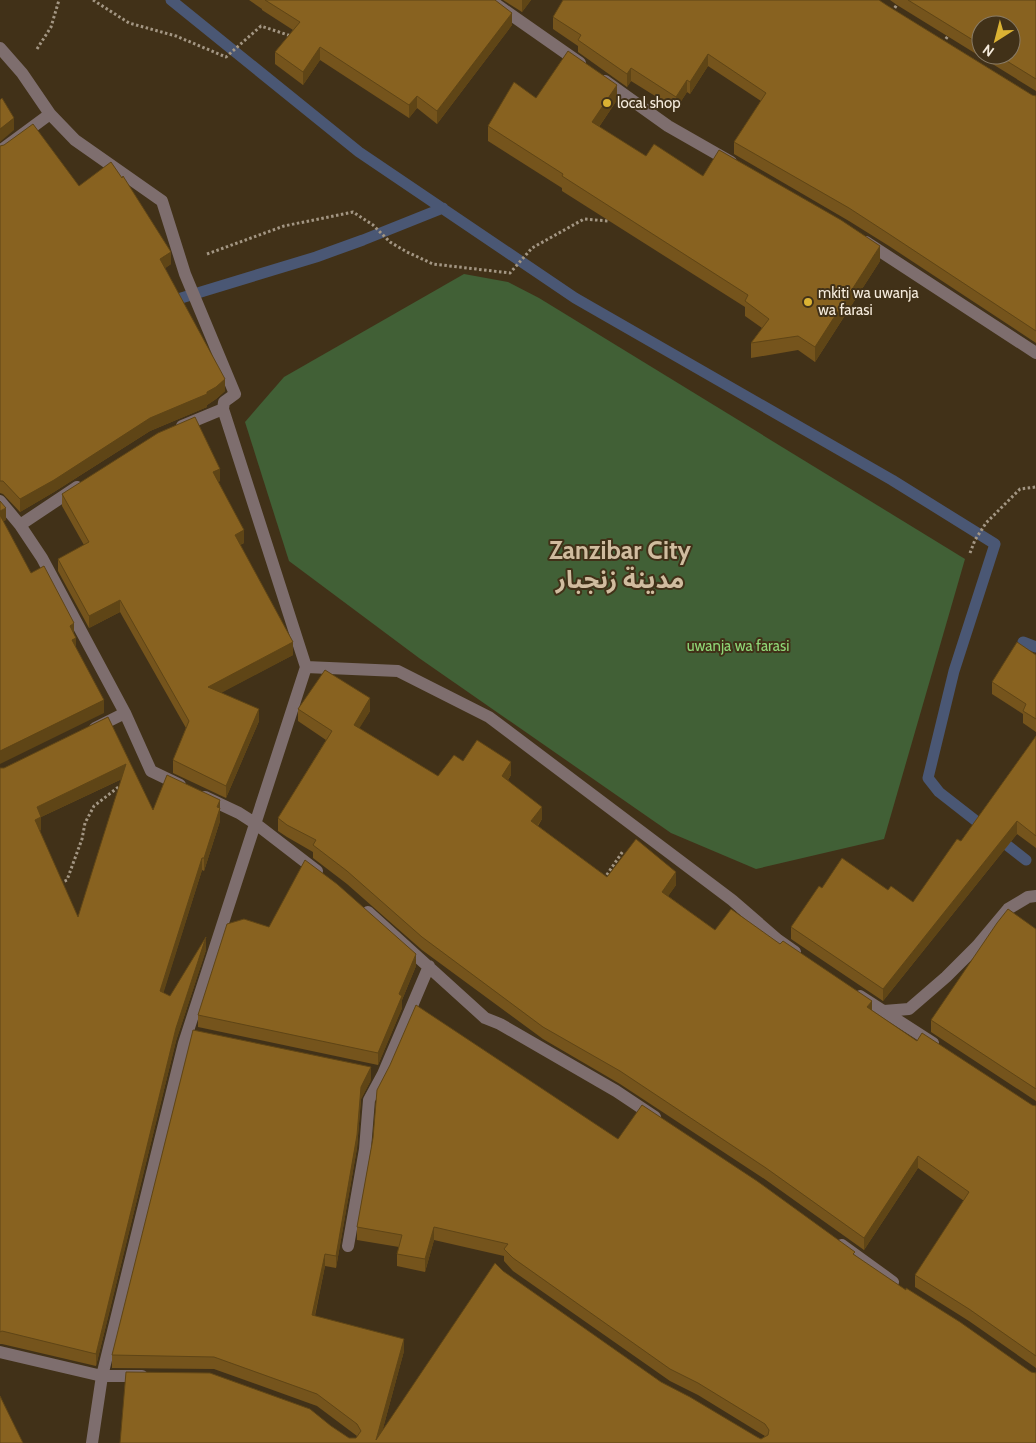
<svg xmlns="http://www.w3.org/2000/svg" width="1036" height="1443" font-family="Cabin,'Noto Sans Arabic',sans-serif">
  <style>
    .green { fill: #416036 }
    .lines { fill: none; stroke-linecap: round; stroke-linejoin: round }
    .stream { stroke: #4a5774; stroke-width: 11 }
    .path { stroke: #a39683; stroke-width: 3; stroke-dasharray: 2.5 2.5; stroke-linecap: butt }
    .minor { stroke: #7e6e6e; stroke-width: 12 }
    .wall { fill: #75541c; fill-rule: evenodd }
    .shaded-wall { fill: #5f4516 }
    .building { fill: #886220; stroke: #5f4516; fill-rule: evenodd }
    .poi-dot { fill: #dbb233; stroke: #413118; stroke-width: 2 }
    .labels { text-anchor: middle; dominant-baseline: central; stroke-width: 4; stroke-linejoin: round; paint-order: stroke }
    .poi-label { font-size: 15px; fill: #f5ebdc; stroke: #413118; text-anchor: start }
    .park-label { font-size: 15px; fill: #8ed676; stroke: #413118 }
    .town-label { font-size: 25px; font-weight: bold; fill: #d0bc9f; stroke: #413118 }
  </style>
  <rect width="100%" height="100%" fill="#413118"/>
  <path class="green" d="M 464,274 L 508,282 L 539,298 L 965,559 L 884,839 L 756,869 L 671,833 L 419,658 L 289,561 L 245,422 L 284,377 Z"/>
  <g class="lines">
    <path class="stream" d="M 171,0 L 359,152 L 575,298 L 892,480 L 995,544 L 954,671 L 928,778 L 939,792 L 1026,860
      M 168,302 L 316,257 L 363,240 L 443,208
      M 1023,642 L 1036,647"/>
    <path class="path" d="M 93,0 L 129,23 L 176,36 L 226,57 L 261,26 L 291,36
      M 892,12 L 900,0
      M 943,43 L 950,33
      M 37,49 L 51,27 L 59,0
      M 207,254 L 284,226 L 353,212 L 373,225 L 390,242 L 407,252 L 433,264 L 510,273 L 532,248 L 584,219 L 608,221 L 611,217
      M 970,553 L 975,540 L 986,523 L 1020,489 L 1036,487
      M 604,879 L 623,851
      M 60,883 L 67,880 L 82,839 L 85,823 L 94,806 L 121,785"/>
    <path class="minor" d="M 490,0 L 580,63
      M 0,48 L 22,73 L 50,114 L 75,140 L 162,201 L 185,274 L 235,394 L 224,402 L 223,409 L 306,667 L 184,1043 L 102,1376 L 92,1443
      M 605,81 L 668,126 L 731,162
      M 0,151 L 50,114
      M 866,242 L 1036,353
      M 182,426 L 223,409
      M 0,501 L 20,525 L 77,487
      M 20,525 L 42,558 L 125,713
      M 306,667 L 398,671 L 489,717 L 732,900 L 778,940 L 795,952
      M 95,728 L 125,713 L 151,771 L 180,785
      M 205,797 L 239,813 L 256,824 L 317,871
      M 368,912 L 485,1018 L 500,1024 L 616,1091 L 655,1117
      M 860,996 L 933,1043
      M 884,1011 L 909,1009 L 946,977 L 977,946 L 1008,909 L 1028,897 L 1036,896
      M 842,1245 L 893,1282
      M 348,1246 L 365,1149 L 369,1100 L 383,1074 L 429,966
      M 0,1352 L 102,1376 L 142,1376"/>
  </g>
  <path class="wall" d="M 249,0 L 495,0 L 512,25 L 437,124 L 417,108 L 409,118 L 320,60 L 303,85 L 275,64 L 275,52 L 293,30 L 262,10 L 262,9 Z
    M 503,0 L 531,0 L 522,12 Z
    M 890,0 L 1036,0 L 1036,91 L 897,5 ZM 981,25 L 1011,55 L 981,55 Z
    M 888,6 L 1032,95 L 1036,96 L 1036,343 L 889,246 L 849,221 L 734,154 L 734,142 L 761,101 L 708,66 L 690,94 L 687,92 L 676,109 L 631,81 L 627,87 L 578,52 L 578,46 L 553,29 L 553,17 Z
    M 536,98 L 617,100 L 599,127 L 646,156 L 703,176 L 880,261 L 815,362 L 798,350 L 751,358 L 751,343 L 762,328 L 745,316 L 745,307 L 562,191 L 562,188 L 488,141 L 488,126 Z
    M 0,146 L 79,186 L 171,264 L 165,268 L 225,391 L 216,399 L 207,405 L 207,407 L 150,431 L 54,492 L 20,512 L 3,494 L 0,493 Z
    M 220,481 L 218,482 L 244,543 L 240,545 L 293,655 L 220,693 L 259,721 L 226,798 L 173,773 L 173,760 L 186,728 L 120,612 L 89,628 L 58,571 L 58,559 L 84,545 L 62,506 L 62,494 Z
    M 1036,655 L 1036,732 L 1023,723 L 1023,714 L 992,694 L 992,682 Z
    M 298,709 L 370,711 L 359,728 L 438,776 L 463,761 L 511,775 L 508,780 L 542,819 L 538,826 L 607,877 L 676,885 L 668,896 L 715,930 L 872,1011 L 917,1041 L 1032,1105 L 1036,1106 L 1036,1368 L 969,1321 L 915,1287 L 915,1275 L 964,1201 L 918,1168 L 864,1250 L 766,1180 L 620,1084 L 543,1039 L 422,950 L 347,884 L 313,858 L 313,852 L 287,837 L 278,831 L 278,818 L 326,740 L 298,721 Z
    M 108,717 L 153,810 L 220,808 L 220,821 L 204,871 L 202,870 L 163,993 L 170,996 L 206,950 L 176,1041 L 96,1366 L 2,1344 L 0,1344 L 0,768 L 4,768 ZM 122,779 L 78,917 L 39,831 L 41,830 L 41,817 Z
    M 1036,736 L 1036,848 L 1017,834 L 883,1001 L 791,939 L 791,927 L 822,888 L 888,890 L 913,902 L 961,841 Z
    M 269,927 L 416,966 L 402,1000 L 402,1008 L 378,1065 L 198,1027 L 198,1015 Z
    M 1036,929 L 1036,1101 L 931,1032 L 931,1020 Z
    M 371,1080 L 361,1099 L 357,1148 L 336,1268 L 325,1266 L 315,1316 L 404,1351 L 382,1432 L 503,1271 L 661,1382 L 757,1437 L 761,1439 L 765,1436 L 698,1395 L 670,1381 L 513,1271 L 504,1261 L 504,1256 L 434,1240 L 425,1272 L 397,1266 L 397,1254 L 399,1247 L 357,1240 L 357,1227 L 618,1139 L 855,1255 L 1036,1443 L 120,1443 L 331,1426 L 349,1438 L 356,1438 L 357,1436 L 317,1406 L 214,1369 L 112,1368 L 112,1355 Z"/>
  <path class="shaded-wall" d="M 522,0 L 531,0 L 522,12 Z
    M 512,13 L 512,25 L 437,124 L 437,111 Z
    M 320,47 L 320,60 L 303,85 L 303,72 Z
    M 708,54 L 708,66 L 690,94 L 690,82 Z
    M 631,68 L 631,81 L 627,87 L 627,74 Z
    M 687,80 L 687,92 L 676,109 L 676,97 Z
    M 617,85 L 617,100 L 592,137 L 592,122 Z
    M 417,96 L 417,108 L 409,118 L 409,105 Z
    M 14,118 L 14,130 L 0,142 L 0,129 Z
    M 880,246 L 880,261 L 815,362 L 815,347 Z
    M 171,252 L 171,264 L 160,272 L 160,259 Z
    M 225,379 L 225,391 L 216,399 L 207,405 L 207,407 L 150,431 L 54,492 L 20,512 L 20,499 L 150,418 L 207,392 Z
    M 220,469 L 220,481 L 213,484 L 213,472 Z
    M 6,508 L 6,520 L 0,524 L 0,511 Z
    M 244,530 L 244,543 L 235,547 L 235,535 Z
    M 120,600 L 120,612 L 89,628 L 89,616 Z
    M 74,623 L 74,636 L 70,626 Z
    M 76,638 L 76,651 L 72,640 Z
    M 293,642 L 293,655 L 208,700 L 208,687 Z
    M 370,698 L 370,711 L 354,737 L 354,725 Z
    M 104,700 L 104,713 L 0,764 L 0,751 Z
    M 259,709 L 259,721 L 226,798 L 226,786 Z
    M 511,762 L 511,775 L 502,789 L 502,776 Z
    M 126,764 L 126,777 L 41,817 L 41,830 L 35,832 L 35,820 L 37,807 Z
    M 220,800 L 220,821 L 204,871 L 204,858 L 217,807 Z
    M 542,807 L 542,819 L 531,834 L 531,821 Z
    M 1017,821 L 1017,834 L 883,1001 L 883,989 Z
    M 202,858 L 202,870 L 160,1004 L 160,991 Z
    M 676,872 L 676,885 L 662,905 L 662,892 Z
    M 206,937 L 206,950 L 176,1041 L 96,1366 L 96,1354 L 176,1028 Z
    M 416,954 L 416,966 L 402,1000 L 402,1008 L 378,1065 L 378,1053 L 399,994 Z
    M 872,1001 L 872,1014 L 867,1007 Z
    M 371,1067 L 371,1080 L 361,1099 L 357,1148 L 336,1268 L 336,1256 L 361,1087 Z
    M 918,1156 L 918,1168 L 864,1250 L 864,1238 Z
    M 434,1227 L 434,1240 L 425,1272 L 425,1259 Z
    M 325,1254 L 325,1266 L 312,1328 L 312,1315 Z
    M 404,1339 L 404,1351 L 379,1443 L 376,1440 Z"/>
  <path class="building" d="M 265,0 L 495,0 L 512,13 L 437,111 L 417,96 L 409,105 L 320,47 L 303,72 L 275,52 L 300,22 Z
    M 563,0 L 879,0 L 888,6 L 1032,95 L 1036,96 L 1036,331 L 889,234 L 849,208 L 734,142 L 766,93 L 708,54 L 690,82 L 687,80 L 676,97 L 631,68 L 627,74 L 578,40 L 581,35 L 553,17 Z
    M 908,0 L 1036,0 L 1036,79 L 997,55 L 1011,55 L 1011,25 L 981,25 L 981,45 Z
    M 568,51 L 617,85 L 592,122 L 646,156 L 654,144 L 703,176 L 719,150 L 841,220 L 880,246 L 815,347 L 798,336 L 751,343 L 769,319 L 745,301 L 748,295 L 562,176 L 563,174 L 488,126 L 514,82 L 536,98 Z
    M 2,98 L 14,118 L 0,129 L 0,100 Z
    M 33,124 L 79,186 L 111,162 L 122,178 L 123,176 L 171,252 L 160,259 L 225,379 L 216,387 L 207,392 L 207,394 L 150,418 L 54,480 L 20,499 L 3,481 L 0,481 L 0,146 L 4,145 Z
    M 195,417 L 220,469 L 213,472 L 244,530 L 235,535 L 293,642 L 208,687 L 259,709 L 226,786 L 173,760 L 189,721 L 120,600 L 89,616 L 58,559 L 89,542 L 62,494 L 158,433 Z
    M 0,501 L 6,508 L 0,511 Z
    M 0,515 L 31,573 L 44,566 L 74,623 L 70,626 L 76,638 L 72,640 L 104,700 L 0,751 Z
    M 1017,642 L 1036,655 L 1036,719 L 1023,711 L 1026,704 L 992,682 Z
    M 325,670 L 370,698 L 354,725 L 438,776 L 454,755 L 463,761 L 477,740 L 511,762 L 502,776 L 542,807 L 531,821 L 607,877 L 636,839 L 676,872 L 662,892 L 715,930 L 731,909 L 780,944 L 783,941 L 872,1001 L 867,1007 L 917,1041 L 922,1033 L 1032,1105 L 1036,1106 L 1036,1356 L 969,1309 L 915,1275 L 969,1192 L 918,1156 L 864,1238 L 766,1168 L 620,1071 L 543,1027 L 422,937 L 347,871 L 313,845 L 316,840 L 287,825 L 278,818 L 332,731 L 298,709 Z
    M 108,717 L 153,810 L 167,775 L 220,800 L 217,807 L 220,808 L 204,858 L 202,858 L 160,991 L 170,996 L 206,937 L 176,1028 L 96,1354 L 2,1331 L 0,1332 L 0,768 L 4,768 ZM 126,764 L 97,856 L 78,917 L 35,820 L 41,817 L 37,807 Z
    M 1036,736 L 1036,836 L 1017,821 L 883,989 L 791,927 L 819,886 L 822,888 L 842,858 L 888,890 L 891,886 L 913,902 L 957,839 L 961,841 Z
    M 305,860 L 337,884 L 416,954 L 399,994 L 402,996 L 378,1053 L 198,1015 L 227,924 L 244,919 L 269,927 Z
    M 1008,909 L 1036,929 L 1036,1089 L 931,1020 L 997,923 Z
    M 416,1005 L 618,1139 L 642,1105 L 757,1181 L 855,1252 L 853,1254 L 906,1290 L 906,1288 L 960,1322 L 1031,1372 L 1036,1373 L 1036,1443 L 120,1443 L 126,1372 L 210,1373 L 310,1409 L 331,1426 L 349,1438 L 356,1438 L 361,1431 L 357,1424 L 317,1394 L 214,1357 L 112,1355 L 193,1030 L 371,1067 L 361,1087 L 357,1135 L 336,1256 L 325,1254 L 312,1315 L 404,1339 L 376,1440 L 495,1263 L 503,1271 L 661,1382 L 690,1397 L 757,1437 L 761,1439 L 768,1435 L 769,1430 L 765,1424 L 698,1383 L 670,1369 L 513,1258 L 504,1249 L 508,1244 L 434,1227 L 425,1259 L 397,1254 L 402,1235 L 357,1227 L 373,1138 L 377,1090 L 390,1065 Z
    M 0,1396 L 23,1443 L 0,1443 Z"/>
  <g class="poi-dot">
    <circle cx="607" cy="103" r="5"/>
    <circle cx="808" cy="302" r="5"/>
  </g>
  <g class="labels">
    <g class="poi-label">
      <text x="617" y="103">local shop</text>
      <text x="818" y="293">mkiti wa uwanja<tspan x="818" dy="17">wa farasi</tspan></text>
    </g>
    <g class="park-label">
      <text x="738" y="646">uwanja wa farasi</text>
    </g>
    <g class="town-label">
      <text x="620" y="550">Zanzibar City<tspan x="620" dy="29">مدينة زنجبار</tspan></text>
    </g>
  </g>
  <g transform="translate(996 40) rotate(216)"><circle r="24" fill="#413118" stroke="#897b66"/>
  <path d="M0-4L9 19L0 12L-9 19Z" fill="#dbb233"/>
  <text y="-8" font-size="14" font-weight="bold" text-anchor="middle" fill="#f5ebdc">N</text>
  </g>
</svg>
